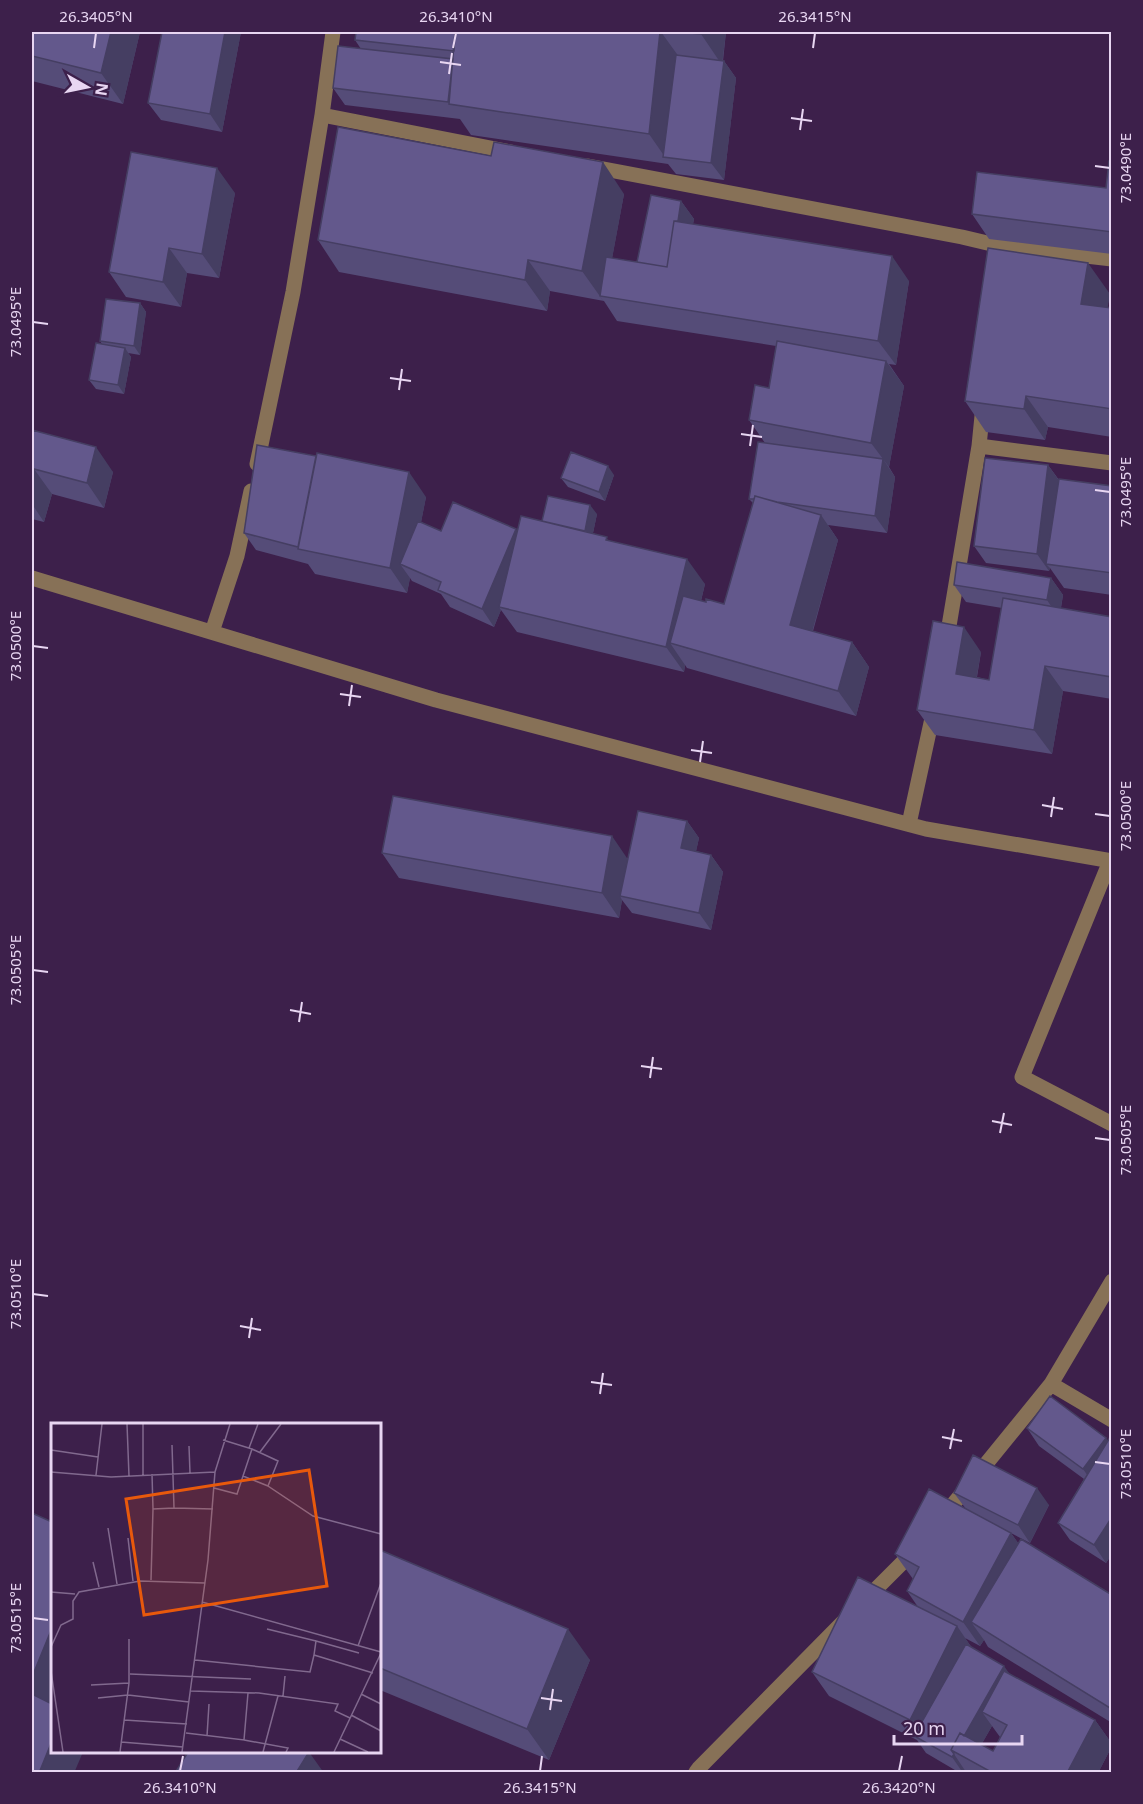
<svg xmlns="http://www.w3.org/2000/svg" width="1143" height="1804" font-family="'Noto Sans',sans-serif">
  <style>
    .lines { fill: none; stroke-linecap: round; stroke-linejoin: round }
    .minor { stroke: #877157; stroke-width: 15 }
    .wall { fill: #554c78; fill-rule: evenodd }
    .shaded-wall { fill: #453e62 }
    .building { fill: #63588c; stroke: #453e62; stroke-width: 1.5 }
    .ticks { fill: none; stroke: #e8d6f2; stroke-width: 2 }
    .inset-road { fill: none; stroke: #81698e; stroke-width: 1.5 }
    .view { fill: #e8590c; fill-opacity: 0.15; stroke: #e8590c; stroke-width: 3 }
    .inset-edge { fill: none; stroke: #e8d6f2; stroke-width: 3 }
    .neatline { fill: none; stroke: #e8d6f2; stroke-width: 2 }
    .ticks-label { font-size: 15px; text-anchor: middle; fill: #e8d6f2 }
  </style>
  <rect width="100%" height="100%" fill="#3d204b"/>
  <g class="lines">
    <path class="minor" d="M 322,115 L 511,152
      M 588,166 L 962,237 L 1000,246
      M 999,254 L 1000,246 L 1112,259
      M 983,406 L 979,446 L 1112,463
      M 257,464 L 293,292 L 322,115 L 333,32
      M 32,578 L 436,700 L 926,829 L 1112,861
      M 212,632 L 237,556 L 251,491
      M 946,644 L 979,446
      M 909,824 L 934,709
      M 1110,861 L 1022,1077 L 1112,1124
      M 1051,1384 L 1112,1281
      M 942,1518 L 1051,1384 L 1112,1420
      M 864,1601 L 915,1550
      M 696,1772 L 699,1768 L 845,1620"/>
  </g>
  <path class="wall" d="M 32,32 L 140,32 L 123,104 L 32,81 Z
    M 162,32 L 241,32 L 222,132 L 161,120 L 148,103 Z
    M 356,32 L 726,32 L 723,61 L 724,61 L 736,78 L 724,180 L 676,174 L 668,164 L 471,135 L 460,119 L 345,105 L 333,88 L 361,49 L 355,40 Z
    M 1112,161 L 1112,254 L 989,239 L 972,214 L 1106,188 Z
    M 235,193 L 219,278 L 187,273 L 181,307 L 126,297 L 109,272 Z
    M 624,194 L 612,258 L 637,262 L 681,201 L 694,219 L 693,224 L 909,281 L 896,365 L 889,364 L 904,386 L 889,467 L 895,477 L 887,533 L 828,525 L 838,540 L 813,631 L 852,642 L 869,667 L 856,716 L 687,668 L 685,665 L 684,672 L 517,632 L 501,610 L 494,627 L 450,607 L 441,594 L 412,581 L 410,578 L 407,593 L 315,574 L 308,564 L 256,550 L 244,533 L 426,497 L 421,522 L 441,531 L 517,531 L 542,521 L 597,514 L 593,533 L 705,584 L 701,601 L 724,604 L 753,503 L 749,499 L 765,443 L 749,420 L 769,388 L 776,346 L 617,321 L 604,301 L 550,291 L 547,311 L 339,272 L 318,240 Z
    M 1110,294 L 1107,308 L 1112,308 L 1112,437 L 1048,427 L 1045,440 L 986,432 L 965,401 Z
    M 140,303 L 146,312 L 140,355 L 128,353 L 131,357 L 124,394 L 96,389 L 89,380 L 102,344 L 100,341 Z
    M 32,430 L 113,472 L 104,508 L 52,494 L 44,522 L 32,519 Z
    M 1048,465 L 1059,480 L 1112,486 L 1112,595 L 1064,588 L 1050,568 L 1049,571 L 986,563 L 974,546 Z
    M 614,475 L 605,501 L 568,487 L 561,478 Z
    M 1051,578 L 1063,595 L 1061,608 L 1112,617 L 1112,699 L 1063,691 L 1052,754 L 935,735 L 917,710 L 981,652 L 977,677 L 989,680 L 1002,608 L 966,602 L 954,585 Z
    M 687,821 L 699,838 L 696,851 L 711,855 L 723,872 L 711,930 L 632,913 L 622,900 L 619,918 L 399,878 L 382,853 L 628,858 Z
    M 1027,1428 L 1108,1441 L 1112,1434 L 1112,1554 L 1106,1563 L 1070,1540 L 1058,1523 L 1084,1479 L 1039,1446 Z
    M 954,1493 L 1049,1505 L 1030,1543 L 1011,1533 L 1018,1543 L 1112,1595 L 1112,1723 L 988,1647 L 984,1640 L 980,1646 L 965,1638 L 972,1648 L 1010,1675 L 1095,1720 L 1112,1744 L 1112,1746 L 1098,1773 L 960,1773 L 926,1753 L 917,1740 L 829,1696 L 812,1672 L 918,1607 L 907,1591 L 913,1579 L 895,1554 L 966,1509 ZM 992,1726 L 1000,1737 L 993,1751 L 981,1745 Z
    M 380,1550 L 590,1660 L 549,1760 L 380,1690 Z"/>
  <path class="shaded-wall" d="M 111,32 L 140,32 L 123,104 L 101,73 Z
    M 225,32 L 241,32 L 222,132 L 210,114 Z
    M 660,32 L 661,32 L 682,61 L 665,157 L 649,134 Z
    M 701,32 L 726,32 L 722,65 L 701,34 Z
    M 724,61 L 736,78 L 724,180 L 711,163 Z
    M 603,162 L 624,194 L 605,297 L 600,296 L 604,302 L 582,271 Z
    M 217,168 L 235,193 L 219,278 L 202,254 Z
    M 681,201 L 694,219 L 681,287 L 669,269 Z
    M 169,248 L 187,273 L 181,307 L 163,282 Z
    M 892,256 L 909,281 L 896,365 L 878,341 Z
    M 528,260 L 550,291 L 547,311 L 525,280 Z
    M 1088,263 L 1110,294 L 1103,335 L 1081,304 Z
    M 140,303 L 146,312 L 140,355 L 134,346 Z
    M 125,348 L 131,357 L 124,394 L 118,385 Z
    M 886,361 L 904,386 L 889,467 L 871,443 Z
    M 1026,396 L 1048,427 L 1045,440 L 1024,409 Z
    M 96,447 L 113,472 L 104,508 L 87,483 Z
    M 883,459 L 895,477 L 887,533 L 875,516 Z
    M 1048,465 L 1060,482 L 1046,564 L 1050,568 L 1049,571 L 1037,554 Z
    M 608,466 L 614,475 L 605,501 L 599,492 Z
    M 34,469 L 52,494 L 44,522 L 32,504 L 32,480 Z
    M 409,472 L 426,497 L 412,569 L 400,564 L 410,578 L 407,593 L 390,568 Z
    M 590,505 L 597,514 L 590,547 L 584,538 Z
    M 821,515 L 838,540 L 807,650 L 790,625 Z
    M 516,529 L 528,546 L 499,607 L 501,610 L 494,627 L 482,609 Z
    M 687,559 L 705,584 L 689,649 L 670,643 L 685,665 L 684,672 L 666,647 Z
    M 1051,578 L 1063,595 L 1059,618 L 1047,600 Z
    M 964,627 L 981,652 L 973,698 L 956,674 Z
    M 852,642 L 869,667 L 856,716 L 838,691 Z
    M 1045,666 L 1063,691 L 1052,754 L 1034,730 Z
    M 687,821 L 699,838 L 693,865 L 681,848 Z
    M 612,836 L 629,861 L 620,896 L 622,900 L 619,918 L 602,893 Z
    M 711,855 L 723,872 L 711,930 L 699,913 Z
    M 1106,1438 L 1112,1446 L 1095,1486 L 1083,1469 Z
    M 1037,1488 L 1049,1505 L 1030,1543 L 1018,1525 Z
    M 1112,1517 L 1112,1554 L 1106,1563 L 1094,1545 Z
    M 1011,1533 L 1028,1557 L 971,1622 L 984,1640 L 980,1646 L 963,1622 Z
    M 957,1626 L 974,1651 L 926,1742 L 910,1720 Z
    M 52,1628 L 52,1710 L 32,1701 L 32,1677 Z
    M 568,1629 L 590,1660 L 549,1760 L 527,1729 Z
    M 1004,1666 L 1016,1683 L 982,1712 L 992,1726 L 972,1761 L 955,1752 Z
    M 1095,1720 L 1112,1744 L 1112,1746 L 1098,1773 L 1067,1773 Z
    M 52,1741 L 52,1752 L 83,1752 L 74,1773 L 39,1773 Z
    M 309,1752 L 324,1773 L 296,1773 Z
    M 954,1754 L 966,1772 L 966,1773 L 963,1773 L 952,1757 Z"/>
  <path class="building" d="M 32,32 L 111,32 L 101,73 L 32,56 Z
    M 162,32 L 225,32 L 210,114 L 148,103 Z
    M 356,32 L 455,32 L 454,51 L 355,40 Z
    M 455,32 L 660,32 L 649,134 L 449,104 Z
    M 676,32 L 701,32 L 701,34 Z
    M 338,46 L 453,59 L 448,102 L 333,88 Z
    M 676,55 L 724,61 L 711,163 L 663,157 Z
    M 338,127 L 491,156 L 494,142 L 603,162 L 582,271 L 528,260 L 525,280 L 318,240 Z
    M 131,152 L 217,168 L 202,254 L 169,248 L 163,282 L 109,272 Z
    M 1109,161 L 1112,161 L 1112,232 L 972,214 L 977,172 L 1106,188 Z
    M 651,195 L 681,201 L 678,221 L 674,221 L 667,267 L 637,262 Z
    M 674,221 L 892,256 L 878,341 L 600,296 L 606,257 L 667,267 Z
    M 988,248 L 1088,263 L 1081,304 L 1112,308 L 1112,409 L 1026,396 L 1024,409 L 965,401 Z
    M 106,299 L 140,303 L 134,346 L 100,341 Z
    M 777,341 L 886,361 L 871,443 L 749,420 L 755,385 L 769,388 Z
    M 96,343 L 125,348 L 118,385 L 89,380 Z
    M 32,430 L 96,447 L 87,483 L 34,469 L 32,480 Z
    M 758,442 L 883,459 L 875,516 L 777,502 L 755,496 L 754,499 L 749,499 Z
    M 257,445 L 316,456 L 298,547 L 244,533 Z
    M 571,452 L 608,466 L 599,492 L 561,478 Z
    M 317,453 L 409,472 L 390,568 L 298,549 Z
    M 985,458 L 1048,465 L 1037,554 L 974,546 Z
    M 1059,479 L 1112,486 L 1112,573 L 1046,564 Z
    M 548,496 L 590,505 L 585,531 L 542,521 Z
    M 755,496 L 821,515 L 790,625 L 852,642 L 838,691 L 670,643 L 683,596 L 706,602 L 706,599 L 724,604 Z
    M 453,502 L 516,529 L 482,609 L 438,590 L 441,582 L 400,564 L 418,521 L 441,531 Z
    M 521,516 L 607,537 L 606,540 L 687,559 L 666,647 L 499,607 Z
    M 957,562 L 1051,578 L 1047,600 L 954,585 Z
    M 1003,598 L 1112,617 L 1112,677 L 1045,666 L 1034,730 L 917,710 L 933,621 L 964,627 L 956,674 L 989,680 Z
    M 393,796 L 612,836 L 602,893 L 382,853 Z
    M 638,811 L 687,821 L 681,848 L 711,855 L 699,913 L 620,896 Z
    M 1050,1396 L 1106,1438 L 1083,1469 L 1027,1428 Z
    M 1112,1434 L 1112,1517 L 1094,1545 L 1058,1523 Z
    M 973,1455 L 1037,1488 L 1018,1525 L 954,1493 Z
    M 929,1489 L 1011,1533 L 963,1622 L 907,1591 L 919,1567 L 895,1554 Z
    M 32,1513 L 52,1522 L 52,1628 L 32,1677 Z
    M 1021,1539 L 1112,1595 L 1112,1706 L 1110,1708 L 971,1622 Z
    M 380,1550 L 568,1629 L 527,1729 L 380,1668 Z
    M 858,1577 L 957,1626 L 910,1720 L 812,1672 Z
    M 966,1644 L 1004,1666 L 964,1736 L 960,1733 L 951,1750 L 954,1754 L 952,1757 L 914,1736 Z
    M 1004,1671 L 1095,1720 L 1067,1773 L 993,1773 L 951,1750 L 960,1733 L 993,1751 L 1007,1725 L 982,1712 Z
    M 32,1694 L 52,1704 L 52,1741 L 39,1773 L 32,1773 Z
    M 188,1752 L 309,1752 L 296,1773 L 175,1773 Z"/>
  <path class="ticks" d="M 94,48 L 96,33M 453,48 L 456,33M 813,48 L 815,33M 440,62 L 461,65M 449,74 L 452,53M 791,118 L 812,121M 800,130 L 803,109M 1095,166 L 1110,168M 33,322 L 48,324M 390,378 L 411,381M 399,390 L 402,369M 741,434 L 762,437M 750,446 L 753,425M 1095,490 L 1110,492M 33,646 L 48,648M 340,694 L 361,697M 349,706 L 352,685M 691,750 L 712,753M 700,762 L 703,741M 1042,805 L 1063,809M 1095,814 L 1110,816M 1051,817 L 1054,797M 33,970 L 48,972M 290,1010 L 311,1014M 299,1022 L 302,1002M 641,1066 L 662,1069M 650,1078 L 653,1057M 992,1121 L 1012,1125M 1000,1133 L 1004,1113M 1095,1138 L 1110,1140M 33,1294 L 48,1296M 240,1326 L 261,1330M 249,1338 L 252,1318M 591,1382 L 612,1385M 600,1394 L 603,1373M 942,1437 L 962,1441M 950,1449 L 954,1429M 1095,1462 L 1110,1464M 33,1618 L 48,1620M 541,1698 L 562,1701M 550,1710 L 553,1689M 180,1771 L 183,1756M 540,1771 L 542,1756M 899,1771 L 902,1756"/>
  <g transform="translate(51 1423)">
    <rect width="330" height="330" fill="#3d204b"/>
    <path class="inset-road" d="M 76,1 L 78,53M 92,1 L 92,52M 138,23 L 139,50M 198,25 L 207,1M 201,26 L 227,38 L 217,63 L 262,93 L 330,111M 0,27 L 47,34M 209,29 L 230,1M 0,49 L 60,54 L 164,49M 101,51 L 102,86 L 123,85 L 121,22M 45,52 L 51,1M 192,53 L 217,63M 163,65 L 186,71 L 201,26 L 172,17M 123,85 L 162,86M 57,105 L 66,161M 77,115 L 82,158M 42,139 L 48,164M 100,157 L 102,86M 0,169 L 24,171M 151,179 L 330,229M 216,206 L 265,218M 307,223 L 330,160M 0,224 L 10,202 L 22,196 L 22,178 L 28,169 L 89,158 L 154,160M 263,232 L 265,218 L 308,230M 144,237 L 259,249 L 263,232 L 322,250M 0,248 L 12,329M 79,251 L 200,256M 40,262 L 78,260M 140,268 L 208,270 L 287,281 L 284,288 L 299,295M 310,271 L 330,281M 232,273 L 234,253M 47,275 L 77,272 L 138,279M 300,292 L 330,308M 73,297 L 136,301M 135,310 L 193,317 L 197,270M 156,313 L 158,281M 289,316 L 317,329M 193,317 L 237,325 L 235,329M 70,319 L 132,324M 69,329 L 78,260 L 78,216M 131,329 L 157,137 L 164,49 L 179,1M 212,329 L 227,273M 283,329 L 330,230"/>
    <path class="view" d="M 258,47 L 276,163 L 93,192 L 75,76 Z"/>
    <rect width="330" height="330" class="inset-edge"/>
  </g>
  <rect width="1143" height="1804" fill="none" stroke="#3d204b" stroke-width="66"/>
  <g transform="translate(87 87) rotate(99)" stroke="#3d204b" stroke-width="4.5" paint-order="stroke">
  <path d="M0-4.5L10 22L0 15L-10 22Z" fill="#e8d6f2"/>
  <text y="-9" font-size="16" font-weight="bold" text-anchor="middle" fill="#e8d6f2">N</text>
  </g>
  <path d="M894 1735v9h128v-9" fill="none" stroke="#e8d6f2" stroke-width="3"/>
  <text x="903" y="1735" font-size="18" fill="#e8d6f2" stroke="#3d204b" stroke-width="4.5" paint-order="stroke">20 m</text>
  <rect x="33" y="33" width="1077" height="1738" class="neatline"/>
  <g class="ticks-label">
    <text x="96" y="22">26.3405°N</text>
    <text x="456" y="22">26.3410°N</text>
    <text x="815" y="22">26.3415°N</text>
    <text transform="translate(1126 168) rotate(-90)" y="5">73.0490°E</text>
    <text transform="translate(16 322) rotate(-90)" y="5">73.0495°E</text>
    <text transform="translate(1126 492) rotate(-90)" y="5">73.0495°E</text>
    <text transform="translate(16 646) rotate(-90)" y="5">73.0500°E</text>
    <text transform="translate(1126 816) rotate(-90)" y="5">73.0500°E</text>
    <text transform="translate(16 970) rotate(-90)" y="5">73.0505°E</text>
    <text transform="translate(1126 1140) rotate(-90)" y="5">73.0505°E</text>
    <text transform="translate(16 1294) rotate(-90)" y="5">73.0510°E</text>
    <text transform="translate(1126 1464) rotate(-90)" y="5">73.0510°E</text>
    <text transform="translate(16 1618) rotate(-90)" y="5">73.0515°E</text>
    <text x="180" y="1793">26.3410°N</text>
    <text x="540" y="1793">26.3415°N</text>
    <text x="899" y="1793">26.3420°N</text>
  </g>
</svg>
